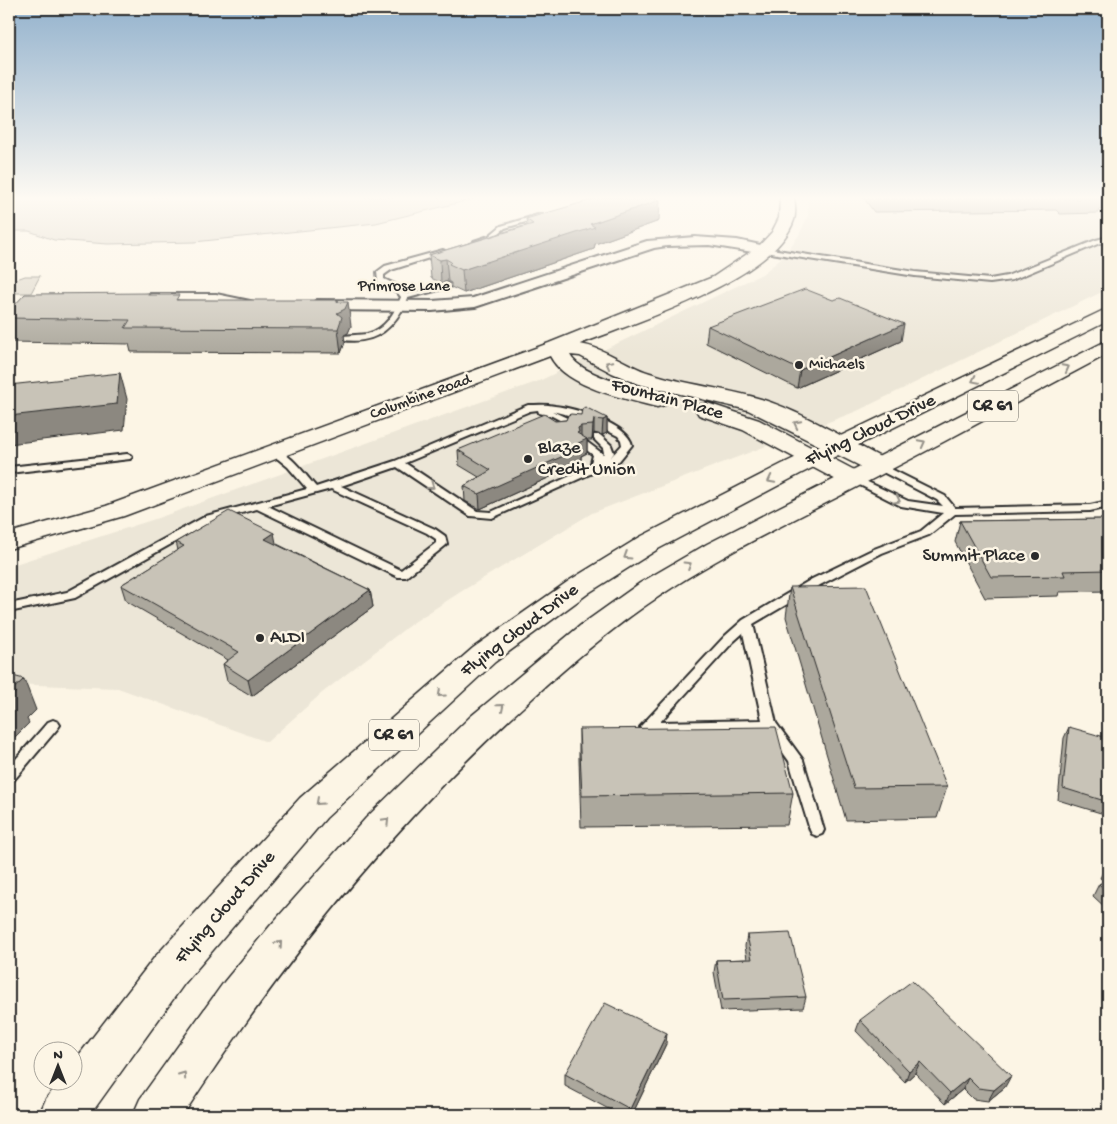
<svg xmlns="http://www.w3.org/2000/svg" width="1117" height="1124" font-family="'Gochi Hand',sans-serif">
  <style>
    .built { fill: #ece6d7 }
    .green { fill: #ded8ca; stroke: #84827a }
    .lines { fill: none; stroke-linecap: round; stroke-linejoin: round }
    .lane-casing { stroke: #2b2b2b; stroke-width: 4 }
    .street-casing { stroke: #2b2b2b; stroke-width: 4 }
    .secondary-casing { stroke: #2b2b2b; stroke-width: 3 }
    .primary-casing { stroke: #2b2b2b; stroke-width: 3 }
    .lane { fill: #fcf5e5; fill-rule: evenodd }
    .street { fill: #fcf5e5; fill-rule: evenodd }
    .secondary { fill: #fcf5e5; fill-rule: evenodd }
    .primary { fill: #fcf5e5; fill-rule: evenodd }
    .wall { fill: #aca89d; stroke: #2b2b2b }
    .shaded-wall { fill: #8c8880; stroke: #2b2b2b }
    .building { fill: #c8c3b7; stroke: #2b2b2b }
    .oneway { stroke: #949088 }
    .poi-dot { fill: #2b2b2b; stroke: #fcf5e5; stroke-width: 2 }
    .labels { text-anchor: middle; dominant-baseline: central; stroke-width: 5; stroke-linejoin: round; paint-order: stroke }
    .far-street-label { font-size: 16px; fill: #2b2b2b; stroke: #fcf5e5 }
    .far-poi-label { font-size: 16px; fill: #2b2b2b; stroke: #fcf5e5; text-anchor: start }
    .shield { fill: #fcf5e5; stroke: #6a6863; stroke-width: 1 }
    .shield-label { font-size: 18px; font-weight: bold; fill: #2b2b2b }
    .street-label { font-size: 19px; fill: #2b2b2b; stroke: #fcf5e5 }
    .poi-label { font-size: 19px; fill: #2b2b2b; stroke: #fcf5e5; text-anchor: start }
  </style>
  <rect width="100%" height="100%" fill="#fcf5e5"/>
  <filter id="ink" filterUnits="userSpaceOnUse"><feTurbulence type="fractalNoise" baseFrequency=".02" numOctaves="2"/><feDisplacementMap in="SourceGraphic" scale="10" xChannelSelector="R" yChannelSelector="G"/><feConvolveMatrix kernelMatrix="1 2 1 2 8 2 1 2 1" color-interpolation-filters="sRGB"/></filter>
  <g filter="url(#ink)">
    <path class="built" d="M 808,197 L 1108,197 L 1108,289 L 857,411 L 592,513 L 462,591 L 411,624 L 322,693 L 267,742 L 118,688 L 9,684 L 9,566 L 158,518 L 539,381 L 762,274 L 781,259 L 799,235 L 808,216 Z"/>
    <path class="green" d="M 9,197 L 482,197 L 376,223 L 194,242 L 108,244 L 54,240 L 29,231 L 9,231 Z
      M 25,276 L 40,276 L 31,293 L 9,293 L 9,287 L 17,279 Z"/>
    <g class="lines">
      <defs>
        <path id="lane" d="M 541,214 L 544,216 L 543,217 L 505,228 L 493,238 L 477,243 L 474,241 L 489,236 L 501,226 Z
          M 1108,237 L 1108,241 L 1100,243 L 1012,280 L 990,283 L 915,276 L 765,252 L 762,250 L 765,248 L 915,272 L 990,279 L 1007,276 L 1096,240 Z
          M 443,250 L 445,251 L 445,253 L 391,270 L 384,275 L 384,279 L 403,288 L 407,294 L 447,283 L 451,285 L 450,287 L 408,298 C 395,327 377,345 343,340 L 343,336 C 351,335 359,335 367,334 C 386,329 394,313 401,297 L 397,292 L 378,282 L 377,272 L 385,266 Z
          M 528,405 C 537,405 546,404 555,406 C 575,408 628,424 632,445 L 619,461 L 492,518 L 470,516 L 397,467 L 341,486 L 435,529 L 445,536 L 447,544 L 445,546 L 406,577 L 398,577 L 257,509 L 214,520 L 75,598 L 9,612 L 9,604 L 67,592 L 206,516 L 307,489 L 288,467 L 272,454 L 270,452 L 272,450 C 286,447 307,477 316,487 L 395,461 ZM 538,410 L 539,413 L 552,416 L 577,429 L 580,428 L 580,424 L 552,411 L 584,419 L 618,436 L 621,440 L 622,445 L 610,458 L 614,453 L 611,445 L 600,435 L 594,435 L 594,439 L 603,448 L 604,453 L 603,454 L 587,442 L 581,442 L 579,444 L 593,455 L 590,467 L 491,512 L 477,511 L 405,463 L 530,411 ZM 331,489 L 427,533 L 436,539 L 436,543 L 401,570 L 268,506 Z
          M 127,454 L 130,455 L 132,457 L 130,459 L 9,473 L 9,467 Z
          M 879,463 L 945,496 L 955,508 L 1090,505 L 1108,501 L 1108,507 L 1090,511 L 955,514 L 929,535 L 882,553 L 820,585 L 753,624 L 776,723 L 803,760 L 824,830 L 822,834 L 817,836 L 812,834 L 810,830 L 789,761 L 767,730 L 647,732 L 642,730 L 640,727 L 725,636 L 743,620 L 812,579 L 874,549 L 921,531 L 943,513 L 901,506 L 848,479 L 853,476 L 857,477 L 908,501 L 943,506 L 937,500 L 875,468 L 874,466 L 875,464 ZM 743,633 L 762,720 L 660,722 L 733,642 Z
          M 53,720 L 58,722 L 60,725 L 58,728 L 14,780 L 9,781 L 9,767 L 48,722 Z"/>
        <path id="street" d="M 695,237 L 737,240 L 770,247 L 772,250 L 765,254 L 709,245 L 667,246 L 654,248 L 475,307 L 432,311 L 317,310 L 309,305 L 317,300 L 432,301 L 473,298 L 647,241 Z
          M 150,294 L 216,294 L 255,302 L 258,305 L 250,310 L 216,304 L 145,302 L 142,299 Z"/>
        <path id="secondary" d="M 780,197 L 794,197 C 795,203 796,213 794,220 C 775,279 636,322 580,344 C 605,348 627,366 650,373 C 686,385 725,388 761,399 C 805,413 847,440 888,461 L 891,466 L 888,471 L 879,473 L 870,471 L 748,410 L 638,384 L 612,373 L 580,356 L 570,355 C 580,376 643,390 665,395 L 668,400 L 665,405 L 657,407 C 626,399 565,387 550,356 L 124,516 L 9,549 L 9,533 L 106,506 L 549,343 L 713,277 L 759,246 L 772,232 L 779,218 Z
          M 707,403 L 759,420 L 862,474 L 865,479 L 862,484 L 853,486 L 844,484 L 743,430 L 699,415 L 696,410 L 699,405 Z"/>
        <path id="primary" d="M 1108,308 L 1108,321 L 800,474 L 658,549 L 590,592 L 495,662 L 326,818 L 184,984 L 90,1115 L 39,1115 L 46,1099 L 59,1082 L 72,1082 L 72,1064 L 154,958 L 300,798 L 473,648 L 570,580 L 640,537 L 782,464 Z
          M 1108,340 L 1108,354 C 1027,397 946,441 865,483 C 796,519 725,552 661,595 C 611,628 566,667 523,707 C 390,827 280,966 183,1115 L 133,1115 L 140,1099 L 224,982 L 270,926 L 366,818 L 470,717 L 581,625 L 640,583 L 707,544 Z"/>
      </defs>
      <use href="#lane" class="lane-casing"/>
      <use href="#street" class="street-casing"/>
      <use href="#secondary" class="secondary-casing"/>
      <use href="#primary" class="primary-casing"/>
      <use href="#lane" class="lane"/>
      <use href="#street" class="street"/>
      <use href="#secondary" class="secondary"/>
      <use href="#primary" class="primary"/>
    </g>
    <path class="wall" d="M 863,197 L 1108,197 L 1108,209 L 1099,209 L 1098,213 L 1060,214 L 1056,210 L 874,212 Z
      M 526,219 L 659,221 L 595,244 L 594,249 L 464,293 L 451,287 L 451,283 L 448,281 L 441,283 L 431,278 L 429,255 L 527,225 Z
      M 149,293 L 149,295 L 180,300 L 338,302 L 351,326 L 348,333 L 344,335 L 345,342 L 341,353 L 131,352 L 129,344 L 10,342 L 9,340 L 9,311 Z
      M 708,326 L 901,341 L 797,388 L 706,343 Z
      M 581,415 L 607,418 L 607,433 L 602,435 L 594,433 L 592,440 L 587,440 L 587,453 L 581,456 L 581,463 L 480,509 L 465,501 L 464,486 L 479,477 L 459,465 L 458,450 L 555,421 L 566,420 Z
      M 1108,437 L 1108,446 L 1106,445 Z
      M 1108,519 L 1108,591 L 1059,592 L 1058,596 L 985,598 L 955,542 L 960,521 Z
      M 176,542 L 277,544 L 370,590 L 373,607 L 252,696 L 227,681 L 223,664 L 228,660 L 126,601 L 121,585 L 178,550 Z
      M 790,587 L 947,787 L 937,818 L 846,820 L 786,617 Z
      M 1069,727 L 1108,802 L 1108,805 L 1104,814 L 1058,800 L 1064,738 Z
      M 579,729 L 793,793 L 787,825 L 581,827 L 579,760 Z
      M 1108,865 L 1108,910 L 1093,896 L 1099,884 L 1105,881 L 1100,878 L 1106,866 Z
      M 747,935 L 806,997 L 803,1008 L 721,1011 L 714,972 L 716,960 L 747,959 L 745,946 Z
      M 860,1020 L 1005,1087 L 988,1101 L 973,1099 L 963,1089 L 945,1104 L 915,1073 L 905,1082 L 856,1031 Z
      M 666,1044 L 632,1115 L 620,1115 L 565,1086 L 565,1074 Z"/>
    <path class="shaded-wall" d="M 660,200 L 659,221 L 595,244 L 594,249 L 464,293 L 462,270 L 590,224 Z
      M 446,259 L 448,281 L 441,283 L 440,260 Z
      M 338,300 L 340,312 L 348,302 L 351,326 L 348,333 L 344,335 L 345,342 L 341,353 L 338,329 L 337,302 Z
      M 904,324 L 901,341 L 797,388 L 800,370 Z
      M 120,373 L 127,399 L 124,430 L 9,444 L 9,416 Z
      M 607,418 L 607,433 L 602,435 L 603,420 Z
      M 594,419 L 594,433 L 592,440 L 593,425 Z
      M 581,426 L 581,440 L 587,439 L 587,453 L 581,456 L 581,463 L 480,509 L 479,494 Z
      M 274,533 L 277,548 L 265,539 Z
      M 370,590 L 373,607 L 252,696 L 248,680 Z
      M 24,679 L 36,710 L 27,719 L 29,723 L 9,743 L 9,699 L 11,691 Z
      M 667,1033 L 666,1044 L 632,1115 L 630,1115 L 630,1109 Z
      M 920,1062 L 915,1073 L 905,1082 L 909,1071 Z
      M 1011,1076 L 1005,1087 L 988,1101 L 994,1090 Z
      M 968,1078 L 963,1089 L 945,1104 L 950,1093 Z"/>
    <path class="building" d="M 601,197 L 653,197 L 660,200 L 590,224 L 595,227 L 462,270 L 449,264 L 451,262 L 446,259 L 440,260 L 429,255 L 533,224 L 526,219 Z
      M 1062,197 L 1100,197 L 1102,199 L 1065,199 Z
      M 805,289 L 833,300 L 840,298 L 904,324 L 800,370 L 708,326 Z
      M 149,293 L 148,295 L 179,295 L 176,300 L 338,300 L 337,302 L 348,302 L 345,309 L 337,313 L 342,317 L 338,329 L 125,328 L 130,320 L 9,318 L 9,311 L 25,294 Z
      M 120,373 L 117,404 L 9,416 L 9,385 Z
      M 585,407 L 607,418 L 603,420 L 594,419 L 593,425 L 581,426 L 578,428 L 579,432 L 577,433 L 587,439 L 574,445 L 581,448 L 479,494 L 464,486 L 491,470 L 458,450 L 544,414 L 555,421 L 566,420 L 568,415 L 571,414 L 581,415 L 582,409 Z
      M 229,511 L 274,533 L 265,539 L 370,590 L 248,680 L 223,664 L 239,652 L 121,585 L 184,546 L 176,542 Z
      M 1108,519 L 1108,570 L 1063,571 L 1065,576 L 991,577 L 960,521 Z
      M 866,586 L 947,787 L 854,788 L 790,587 Z
      M 9,675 L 24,679 L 11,691 L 16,692 L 9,699 Z
      M 776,727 L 793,793 L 582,796 L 579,729 Z
      M 1069,727 L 1108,738 L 1108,802 L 1063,788 Z
      M 1108,880 L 1108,893 L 1099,884 Z
      M 790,933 L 806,997 L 723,1000 L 716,960 L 752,959 L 747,935 Z
      M 912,981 L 1011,1076 L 994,1090 L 978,1088 L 968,1078 L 950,1093 L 920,1062 L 909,1071 L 860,1020 Z
      M 605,1003 L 667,1033 L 630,1109 L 565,1074 Z"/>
    <defs><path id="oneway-chevron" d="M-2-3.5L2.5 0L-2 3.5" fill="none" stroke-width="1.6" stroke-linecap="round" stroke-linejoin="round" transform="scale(1.25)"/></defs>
    <g class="oneway">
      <use href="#oneway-chevron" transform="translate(609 364) rotate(-152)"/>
      <use href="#oneway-chevron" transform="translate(1066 368) rotate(-28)"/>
      <use href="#oneway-chevron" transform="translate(975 380) rotate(154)"/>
      <use href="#oneway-chevron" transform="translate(797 424) rotate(-153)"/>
      <use href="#oneway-chevron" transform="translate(922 443) rotate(-28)"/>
      <use href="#oneway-chevron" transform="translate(771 480) rotate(153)"/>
      <use href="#oneway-chevron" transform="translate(431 486) rotate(34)"/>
      <use href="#oneway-chevron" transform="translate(897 500) rotate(27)"/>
      <use href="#oneway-chevron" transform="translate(627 556) rotate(148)"/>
      <use href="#oneway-chevron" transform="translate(688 565) rotate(-32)"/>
      <use href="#oneway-chevron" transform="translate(441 694) rotate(138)"/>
      <use href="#oneway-chevron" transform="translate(501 707) rotate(-40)"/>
      <use href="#oneway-chevron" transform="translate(319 802) rotate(138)"/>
      <use href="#oneway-chevron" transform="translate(386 821) rotate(-46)"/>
      <use href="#oneway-chevron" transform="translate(279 944) rotate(-49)"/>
      <use href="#oneway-chevron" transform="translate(183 1075) rotate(-55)"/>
    </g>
  </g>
  <linearGradient id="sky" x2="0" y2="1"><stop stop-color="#93b2cd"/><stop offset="0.56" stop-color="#fefaf3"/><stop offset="1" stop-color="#fefaf3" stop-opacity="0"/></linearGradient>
  <rect width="1117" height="354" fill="url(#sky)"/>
  <g class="poi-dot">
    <circle cx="799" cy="365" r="5"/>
    <circle cx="528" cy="459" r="5"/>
    <circle cx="1035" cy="556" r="5"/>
    <circle cx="260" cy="638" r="5"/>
  </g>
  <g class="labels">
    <g class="far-street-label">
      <text x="404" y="287">Primrose Lane</text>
      <text transform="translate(421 398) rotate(-20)">Columbine Road</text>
    </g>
    <g class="far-poi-label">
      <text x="809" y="365">Michaels</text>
    </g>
    <g class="shield">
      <rect x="968" y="390.5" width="50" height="31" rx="4"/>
      <rect x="369" y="719.5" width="50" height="31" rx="4"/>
    </g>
    <g class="shield-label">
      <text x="993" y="406">CR 61</text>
      <text x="394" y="735">CR 61</text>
    </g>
    <g class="street-label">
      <text transform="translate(667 400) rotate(15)">Fountain Place</text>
      <text transform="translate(871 431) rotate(-26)">Flying Cloud Drive</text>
      <text transform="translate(520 631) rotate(-37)">Flying Cloud Drive</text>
      <text transform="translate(226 908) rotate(-49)">Flying Cloud Drive</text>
    </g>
    <g class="poi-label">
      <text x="538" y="448">Blaze<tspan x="538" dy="22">Credit Union</tspan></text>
      <text x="1025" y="556" text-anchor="end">Summit Place</text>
      <text x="270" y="638">ALDI</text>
    </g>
  </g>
  <rect width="1117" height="1124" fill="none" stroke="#fcf5e5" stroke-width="30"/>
  <rect x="15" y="15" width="1087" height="1094" fill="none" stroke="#2b2b2b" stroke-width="2" filter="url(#ink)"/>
  <g transform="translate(58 1066)"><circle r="24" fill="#fcf5e5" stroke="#a8a49b"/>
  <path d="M0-4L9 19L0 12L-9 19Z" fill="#2b2b2b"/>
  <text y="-8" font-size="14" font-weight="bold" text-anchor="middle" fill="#2b2b2b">N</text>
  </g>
</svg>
